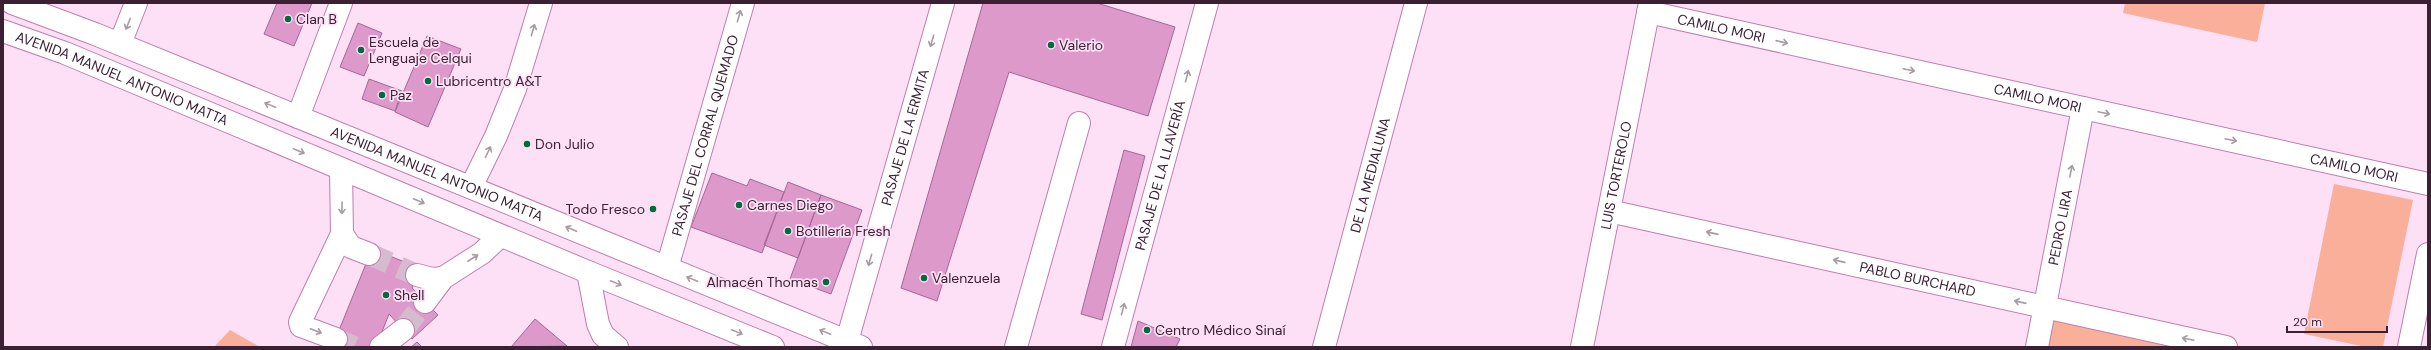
<svg xmlns="http://www.w3.org/2000/svg" width="2431" height="350" font-family="'DM Sans',sans-serif">
  <style>
    .green { fill: #f9af99 }
    .building { fill: #dc99ca; stroke: #a66796 }
    .lines { fill: none; stroke-linecap: round; stroke-linejoin: round }
    .minor-tunnel { stroke: #d6bace; stroke-width: 22; stroke-dasharray: 22 11; stroke-linecap: butt }
    .minor-casing { stroke: #bf7eae; stroke-width: 24 }
    .major-casing { stroke: #bf7eae; stroke-width: 24 }
    .minor { stroke: #fff; stroke-width: 22 }
    .major { stroke: #fff; stroke-width: 22 }
    .oneway { stroke: #a79ba4 }
    .poi-dot { fill: #04693e; stroke: #fde0f5; stroke-width: 1.5 }
    .labels { text-anchor: middle; dominant-baseline: central; stroke-width: 3.5; stroke-linejoin: round; paint-order: stroke }
    .poi-label { font-size: 14px; fill: #3b2034; stroke: #fde0f5; text-anchor: start }
    .street-label { font-size: 14px; fill: #3b2034; stroke: #fde0f5 }
  </style>
  <rect width="100%" height="100%" fill="#fde0f5"/>
  <path class="green" d="M 2125,3 L 2265,3 L 2257,42 L 2123,13 Z
    M 2334,184 L 2413,200 L 2383,347 L 2366,347 L 2304,334 Z
    M 2050,318 L 2186,347 L 2045,347 Z
    M 230,330 L 260,347 L 214,347 Z"/>
  <path class="building" d="M 277,3 L 312,3 L 294,46 L 264,34 Z
    M 983,3 L 1097,3 L 1175,27 L 1148,116 L 1009,72 L 937,301 L 901,288 Z
    M 358,23 L 382,33 L 364,76 L 340,67 Z
    M 427,36 L 461,49 L 428,127 L 395,112 Z
    M 369,79 L 402,91 L 395,111 L 362,99 Z
    M 1124,150 L 1145,156 L 1102,320 L 1081,314 Z
    M 712,173 L 747,186 L 750,179 L 784,192 L 762,253 L 691,227 Z
    M 788,182 L 821,195 L 798,258 L 764,245 Z
    M 821,195 L 862,210 L 831,294 L 790,279 Z
    M 372,249 L 420,268 L 412,288 L 438,315 L 412,339 L 389,314 L 376,347 L 339,347 L 333,345 Z
    M 535,319 L 567,346 L 511,347 Z
    M 1138,321 L 1180,339 L 1176,347 L 1131,347 Z
    M 417,342 L 422,347 L 411,347 Z"/>
  <g class="lines">
    <path class="minor-tunnel" d="M 369,254 L 417,275
      M 403,330 L 425,302
      M 336,339 L 354,347"/>
    <defs>
      <g id="minor">
        <path id="s1" d="M 1648,12 L 2428,184"/>
        <path d="M 120,44 L 136,3"/>
        <path d="M 298,117 L 341,3"/>
        <path d="M 471,187 L 496,136 L 515,89 L 541,3"/>
        <path id="s2" d="M 1609,211 L 2226,347"/>
        <path d="M 342,234 L 351,247 L 369,254"/>
        <path id="s3" d="M 667,268 L 743,3"/>
        <path d="M 588,272 L 598,324 L 603,335 L 617,347"/>
        <path d="M 417,275 L 432,279 L 443,278"/>
        <path d="M 425,302 L 443,278 L 482,253 L 500,236"/>
        <path d="M 336,339 L 301,326 L 300,322 L 342,234 L 341,169"/>
        <path id="s4" d="M 847,341 L 943,3"/>
        <path d="M 381,347 L 403,330"/>
        <path d="M 1016,347 L 1079,123"/>
        <path id="s5" d="M 1113,347 L 1207,3"/>
        <path id="s6" d="M 1324,347 L 1416,3"/>
        <path id="s7" d="M 1582,347 L 1650,3"/>
        <path id="s8" d="M 2037,347 L 2083,108"/>
        <path d="M 2409,347 L 2428,254"/>
      </g>
      <g id="major">
        <path id="s9" d="M 12,3 L 95,34 L 861,347"/>
        <path id="s10" d="M 3,31 L 65,53 L 588,272 L 773,347"/>
      </g>
    </defs>
    <use href="#minor" class="minor-casing"/>
    <use href="#major" class="major-casing"/>
    <use href="#minor" class="minor"/>
    <use href="#major" class="major"/>
  </g>
  <defs><path id="oneway-shaft" d="M-6 0H5M1.5-3L5.5 0L1.5 3" fill="none" stroke-width="1.6" stroke-linecap="round" stroke-linejoin="round"/></defs>
  <g class="oneway">
    <use href="#oneway-shaft" transform="translate(739 16) rotate(-74)"/>
    <use href="#oneway-shaft" transform="translate(128 24) rotate(112)"/>
    <use href="#oneway-shaft" transform="translate(533 30) rotate(-74)"/>
    <use href="#oneway-shaft" transform="translate(932 41) rotate(106)"/>
    <use href="#oneway-shaft" transform="translate(1782 42) rotate(13)"/>
    <use href="#oneway-shaft" transform="translate(1909 70) rotate(12)"/>
    <use href="#oneway-shaft" transform="translate(1187 76) rotate(-75)"/>
    <use href="#oneway-shaft" transform="translate(270 105) rotate(-158)"/>
    <use href="#oneway-shaft" transform="translate(2104 113) rotate(12)"/>
    <use href="#oneway-shaft" transform="translate(2231 140) rotate(12)"/>
    <use href="#oneway-shaft" transform="translate(299 151) rotate(23)"/>
    <use href="#oneway-shaft" transform="translate(488 152) rotate(-64)"/>
    <use href="#oneway-shaft" transform="translate(2071 171) rotate(-79)"/>
    <use href="#oneway-shaft" transform="translate(419 201) rotate(23)"/>
    <use href="#oneway-shaft" transform="translate(342 208) rotate(91)"/>
    <use href="#oneway-shaft" transform="translate(571 229) rotate(-157)"/>
    <use href="#oneway-shaft" transform="translate(1712 233) rotate(-167)"/>
    <use href="#oneway-shaft" transform="translate(473 258) rotate(-33)"/>
    <use href="#oneway-shaft" transform="translate(870 260) rotate(106)"/>
    <use href="#oneway-shaft" transform="translate(1839 261) rotate(-167)"/>
    <use href="#oneway-shaft" transform="translate(692 279) rotate(-158)"/>
    <use href="#oneway-shaft" transform="translate(616 283) rotate(22)"/>
    <use href="#oneway-shaft" transform="translate(2020 302) rotate(-167)"/>
    <use href="#oneway-shaft" transform="translate(1123 309) rotate(-75)"/>
    <use href="#oneway-shaft" transform="translate(316 331) rotate(21)"/>
    <use href="#oneway-shaft" transform="translate(737 332) rotate(22)"/>
    <use href="#oneway-shaft" transform="translate(825 332) rotate(-158)"/>
    <use href="#oneway-shaft" transform="translate(2188 339) rotate(-168)"/>
  </g>
  <g class="poi-dot">
    <circle cx="288" cy="19" r="4"/>
    <circle cx="1051" cy="45" r="4"/>
    <circle cx="361" cy="50" r="4"/>
    <circle cx="428" cy="81" r="4"/>
    <circle cx="382" cy="95" r="4"/>
    <circle cx="527" cy="144" r="4"/>
    <circle cx="739" cy="205" r="4"/>
    <circle cx="653" cy="209" r="4"/>
    <circle cx="788" cy="231" r="4"/>
    <circle cx="924" cy="278" r="4"/>
    <circle cx="826" cy="282" r="4"/>
    <circle cx="386" cy="295" r="4"/>
    <circle cx="1147" cy="330" r="4"/>
  </g>
  <g class="labels">
    <g class="poi-label">
      <text x="296" y="19">Clan B</text>
      <text x="369" y="42">Escuela de<tspan x="369" dy="16">Lenguaje Celqui</tspan></text>
      <text x="1059" y="45">Valerio</text>
      <text x="436" y="81">Lubricentro A&amp;T</text>
      <text x="390" y="95">Paz</text>
      <text x="535" y="144">Don Julio</text>
      <text x="747" y="205">Carnes Diego</text>
      <text x="645" y="209" text-anchor="end">Todo Fresco</text>
      <text x="796" y="231">Botillería Fresh</text>
      <text x="932" y="278">Valenzuela</text>
      <text x="818" y="282" text-anchor="end">Almacén Thomas</text>
      <text x="394" y="295">Shell</text>
      <text x="1155" y="330">Centro Médico Sinaí</text>
    </g>
    <g class="street-label">
      <text stroke="none"><textPath href="#s1" startOffset="75">CAMILO MORI</textPath></text>
      <text stroke="none"><textPath href="#s10" startOffset="128">AVENIDA MANUEL ANTONIO MATTA</textPath></text>
      <text stroke="none"><textPath href="#s1" startOffset="399">CAMILO MORI</textPath></text>
      <text stroke="none"><textPath href="#s3" startOffset="138">PASAJE DEL CORRAL QUEMADO</textPath></text>
      <text stroke="none"><textPath href="#s4" startOffset="212">PASAJE DE LA ERMITA</textPath></text>
      <text stroke="none"><textPath href="#s1" startOffset="723">CAMILO MORI</textPath></text>
      <text stroke="none"><textPath href="#s9" startOffset="458">AVENIDA MANUEL ANTONIO MATTA</textPath></text>
      <text stroke="none"><textPath href="#s5" startOffset="178">PASAJE DE LA LLAVERÍA</textPath></text>
      <text stroke="none"><textPath href="#s6" startOffset="178">DE LA MEDIALUNA</textPath></text>
      <text stroke="none"><textPath href="#s7" startOffset="175">LUIS TORTEROLO</textPath></text>
      <text stroke="none"><textPath href="#s8" startOffset="122">PEDRO LIRA</textPath></text>
      <text stroke="none"><textPath href="#s2" startOffset="316">PABLO BURCHARD</textPath></text>
    </g>
  </g>
  <rect width="2431" height="350" fill="none" stroke="#3b2034" stroke-width="8"/>
  <path d="M2287 326v6h100v-6" fill="none" stroke="#3b2034" stroke-width="2"/>
  <text x="2293" y="326" font-size="12" fill="#3b2034" stroke="#fde0f5" stroke-width="3" paint-order="stroke">20 m</text>
</svg>
